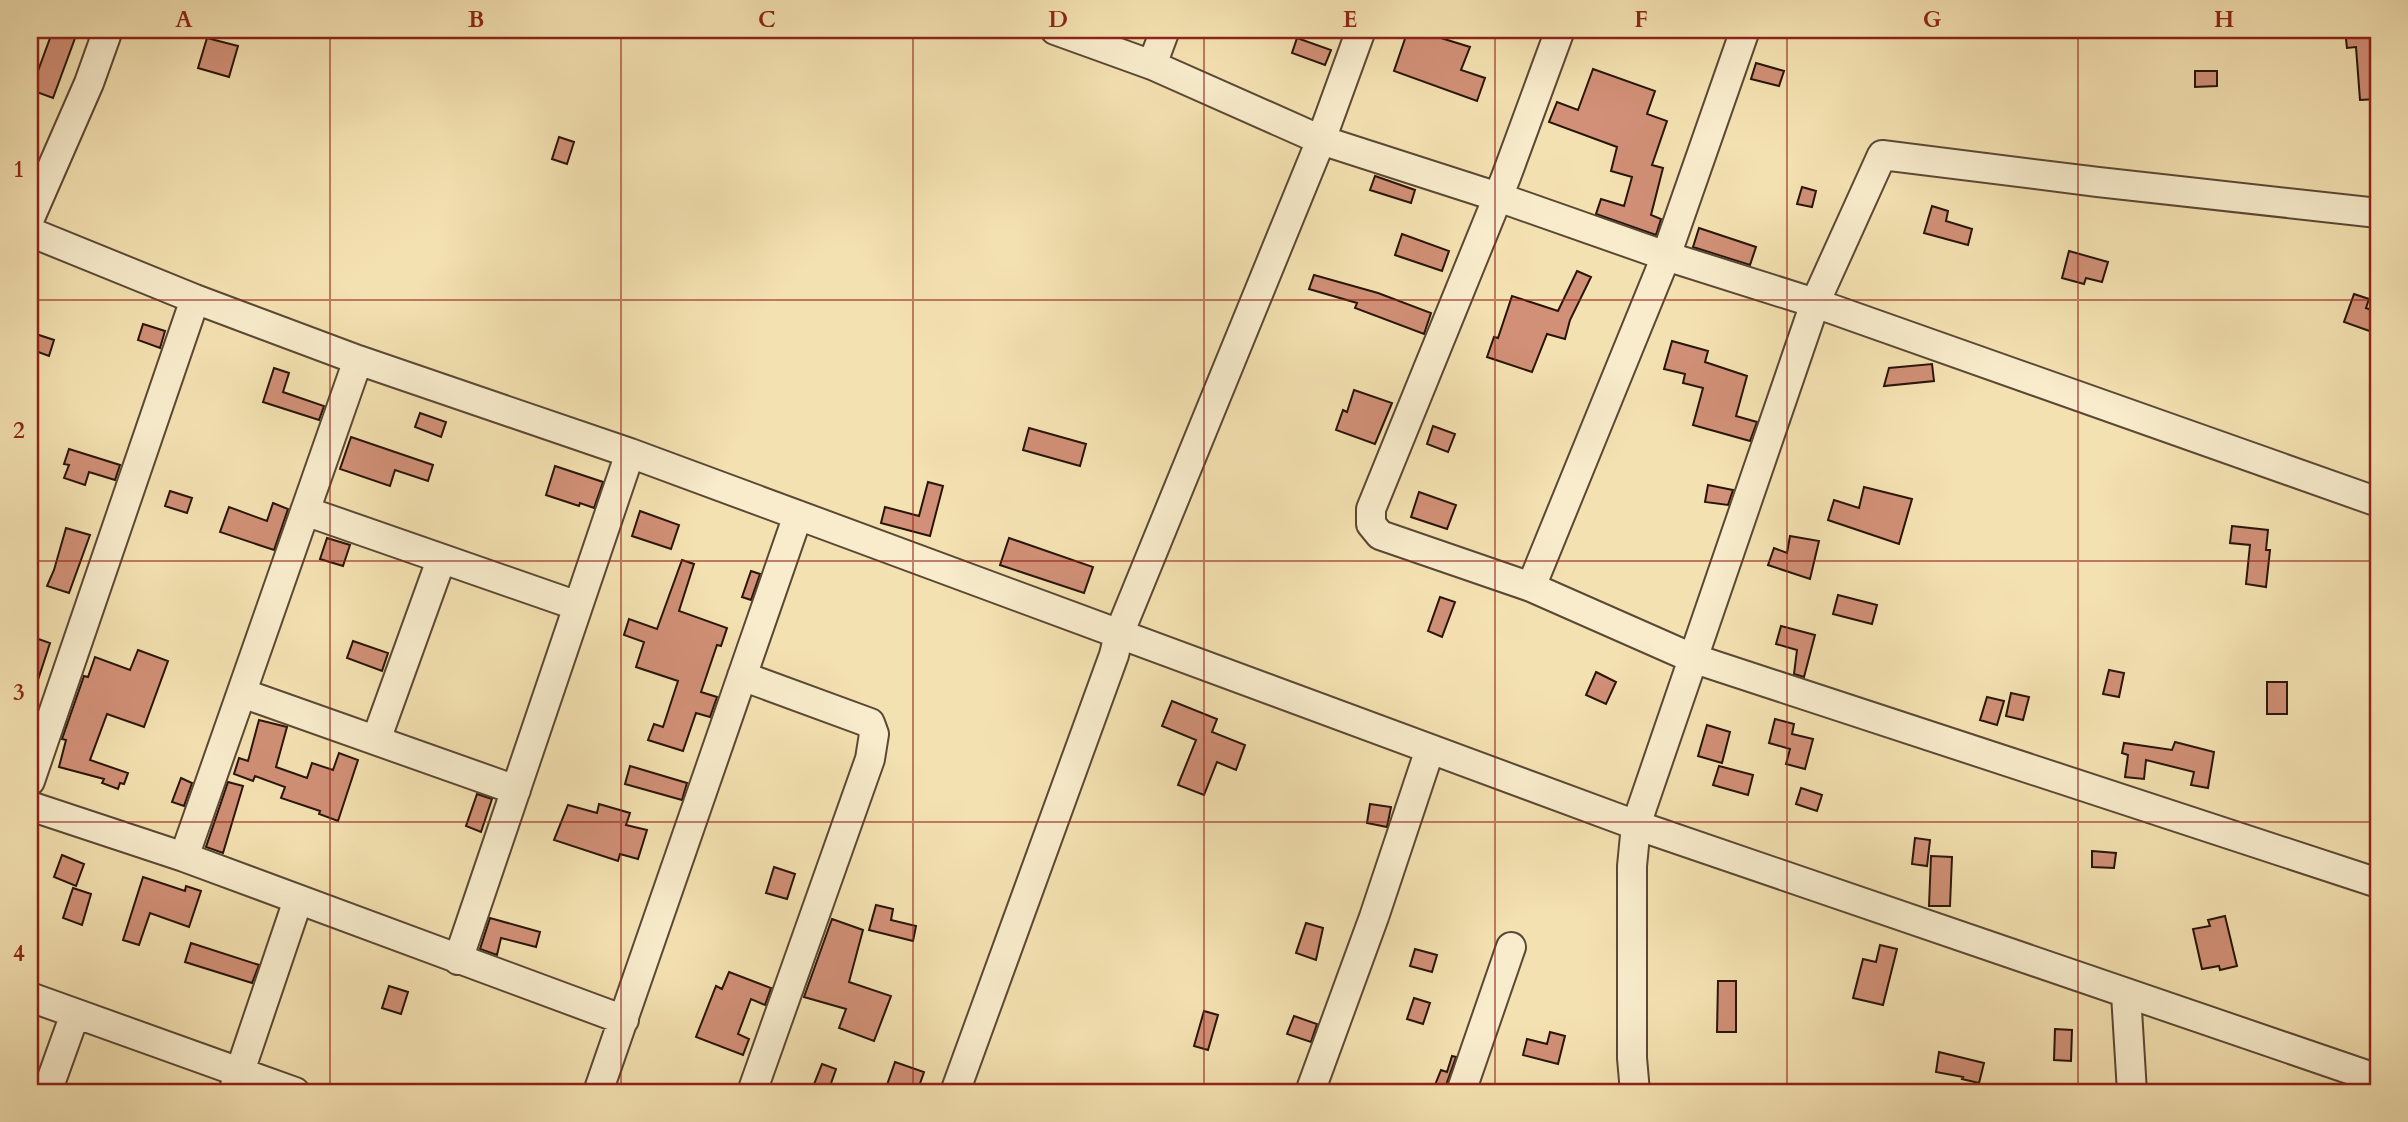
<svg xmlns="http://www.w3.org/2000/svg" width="2408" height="1122" font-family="Cardo,serif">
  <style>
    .building { fill: #d19077; stroke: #28150a; stroke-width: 2 }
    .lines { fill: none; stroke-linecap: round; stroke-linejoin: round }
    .minor-casing { stroke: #5b4834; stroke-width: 32 }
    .minor { stroke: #f8eccc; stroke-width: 28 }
    .grid { fill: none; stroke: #8f2418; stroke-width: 2; stroke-opacity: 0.55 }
    .neatline { fill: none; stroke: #8f2418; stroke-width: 2.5 }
    .grid-label { font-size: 23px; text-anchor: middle; font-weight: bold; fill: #8f2418 }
  </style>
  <rect width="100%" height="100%" fill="#f4e1b1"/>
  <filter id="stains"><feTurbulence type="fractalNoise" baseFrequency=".00286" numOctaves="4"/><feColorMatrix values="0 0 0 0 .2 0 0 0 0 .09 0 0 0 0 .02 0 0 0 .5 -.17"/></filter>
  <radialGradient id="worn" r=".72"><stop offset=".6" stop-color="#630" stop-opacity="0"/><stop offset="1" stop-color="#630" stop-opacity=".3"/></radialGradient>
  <path class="building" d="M 53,30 L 78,30 L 53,98 L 31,90 Z
    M 1408,30 L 1415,30 L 1470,47 L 1461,70 L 1485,78 L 1477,101 L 1394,71 Z
    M 2345,30 L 2374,30 L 2378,99 L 2360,100 L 2356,47 L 2347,48 Z
    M 207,38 L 238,46 L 229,77 L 198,68 Z
    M 1297,38 L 1331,50 L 1325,65 L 1292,53 Z
    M 1756,63 L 1784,71 L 1779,86 L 1751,79 Z
    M 1593,69 L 1655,91 L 1647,114 L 1667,121 L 1652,165 L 1663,168 L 1651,215 L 1661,219 L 1656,235 L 1596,214 L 1601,199 L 1624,206 L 1632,177 L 1611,171 L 1617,147 L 1549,122 L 1557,102 L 1578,110 Z
    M 2195,71 L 2217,71 L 2217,86 L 2195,87 Z
    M 559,137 L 574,142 L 567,164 L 552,159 Z
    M 1375,176 L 1415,190 L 1411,203 L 1370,190 Z
    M 1802,187 L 1816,191 L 1812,207 L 1797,204 Z
    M 1932,206 L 1948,211 L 1946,221 L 1972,229 L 1968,245 L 1924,233 Z
    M 1699,228 L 1756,247 L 1750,265 L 1693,247 Z
    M 1402,234 L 1449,251 L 1442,271 L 1395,255 Z
    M 2069,251 L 2108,262 L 2102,282 L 2086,278 L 2084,284 L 2062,278 Z
    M 1577,271 L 1591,277 L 1570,320 L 1565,339 L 1547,334 L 1532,372 L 1487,357 L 1494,337 L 1498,338 L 1512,296 L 1558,311 Z
    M 1314,275 L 1378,293 L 1431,313 L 1424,334 L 1355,308 L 1357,303 L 1309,289 Z
    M 2354,294 L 2369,299 L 2366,308 L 2378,312 L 2378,334 L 2344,322 Z
    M 143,324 L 165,331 L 160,348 L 138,340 Z
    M 30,332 L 54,340 L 49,356 L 30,349 Z
    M 1672,341 L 1708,351 L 1705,362 L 1747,376 L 1736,416 L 1757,422 L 1750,441 L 1693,425 L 1703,388 L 1683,383 L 1685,374 L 1664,369 Z
    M 1932,364 L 1934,381 L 1884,386 L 1889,368 Z
    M 274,368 L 289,373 L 283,392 L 324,406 L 319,420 L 263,402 Z
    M 1354,390 L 1392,403 L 1375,444 L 1336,430 L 1343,410 L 1347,412 Z
    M 420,413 L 446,422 L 441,437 L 415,427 Z
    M 1433,426 L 1455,434 L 1448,452 L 1427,444 Z
    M 1029,428 L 1086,444 L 1080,466 L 1023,450 Z
    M 351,437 L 433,465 L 428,481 L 395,470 L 390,486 L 340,469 Z
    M 69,449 L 120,465 L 115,480 L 89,472 L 85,485 L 64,478 L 69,465 L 64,464 Z
    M 555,466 L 603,482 L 594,508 L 580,503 L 579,506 L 546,495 Z
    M 928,482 L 943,486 L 930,536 L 881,523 L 885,507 L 919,516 Z
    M 1708,485 L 1733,490 L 1728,505 L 1705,502 Z
    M 1864,487 L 1912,499 L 1899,544 L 1828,520 L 1834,500 L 1859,508 Z
    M 170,491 L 192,498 L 187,513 L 165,506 Z
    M 1419,492 L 1456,505 L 1447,529 L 1411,517 Z
    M 273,503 L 288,509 L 274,550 L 220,532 L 229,507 L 267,521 Z
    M 640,511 L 679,525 L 671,549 L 632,536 Z
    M 2232,526 L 2268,530 L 2266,550 L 2270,550 L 2266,587 L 2246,584 L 2250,545 L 2230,543 Z
    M 66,528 L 90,535 L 69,593 L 47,586 L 54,570 Z
    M 1790,536 L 1819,541 L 1810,579 L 1768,565 L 1774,548 L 1787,553 Z
    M 327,538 L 350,545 L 343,566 L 320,559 Z
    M 1009,538 L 1093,567 L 1084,593 L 1000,565 Z
    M 682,560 L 694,564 L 679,611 L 727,628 L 721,646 L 717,645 L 701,692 L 717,697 L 710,717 L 696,713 L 683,751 L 648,740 L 654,724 L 663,727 L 678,681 L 636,667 L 644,642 L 624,635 L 629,619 L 657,629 Z
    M 751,571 L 760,574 L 751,600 L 742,597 Z
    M 1838,595 L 1877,605 L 1872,624 L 1833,614 Z
    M 1440,597 L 1455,602 L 1442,637 L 1428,631 Z
    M 1781,626 L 1815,635 L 1804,677 L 1794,674 L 1797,650 L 1776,644 Z
    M 30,636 L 50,643 L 33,695 L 30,695 Z
    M 353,641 L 388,653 L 382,671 L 347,658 Z
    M 138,650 L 168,661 L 144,727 L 107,714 L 90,760 L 128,773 L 124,784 L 120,783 L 118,789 L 102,783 L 104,779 L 59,767 L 66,740 L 62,739 L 84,676 L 88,677 L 95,657 L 130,670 Z
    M 2109,670 L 2124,673 L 2119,697 L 2103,694 Z
    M 1596,672 L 1616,682 L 1606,704 L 1586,695 Z
    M 2267,682 L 2287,682 L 2287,714 L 2267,714 Z
    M 2011,693 L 2029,697 L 2023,720 L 2006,716 Z
    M 1987,697 L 2004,701 L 1997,725 L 1980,720 Z
    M 1172,701 L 1217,719 L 1212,732 L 1245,745 L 1236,770 L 1217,762 L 1204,795 L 1178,785 L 1196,740 L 1162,726 Z
    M 1775,719 L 1794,724 L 1792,734 L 1813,739 L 1805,769 L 1786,764 L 1790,749 L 1769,743 Z
    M 259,720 L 287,727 L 276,767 L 307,778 L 312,763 L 333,770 L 339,753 L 358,760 L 338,821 L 319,814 L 320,811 L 281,798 L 285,787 L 255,776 L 253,781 L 234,774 L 239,758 L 248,761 Z
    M 1707,725 L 1730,732 L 1722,763 L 1698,756 Z
    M 2175,742 L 2214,752 L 2208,788 L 2191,785 L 2194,772 L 2146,760 L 2144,779 L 2125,777 L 2128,755 L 2122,753 L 2124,743 L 2172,750 Z
    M 630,766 L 687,783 L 682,800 L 625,784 Z
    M 1719,766 L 1753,775 L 1748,795 L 1713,785 Z
    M 181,778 L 192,783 L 184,806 L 172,802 Z
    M 228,782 L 243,786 L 223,853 L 206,847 Z
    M 1801,788 L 1822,795 L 1817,811 L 1796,804 Z
    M 477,794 L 492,799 L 481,832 L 466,826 Z
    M 599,804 L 630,813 L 626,825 L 647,830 L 638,859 L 620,854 L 618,861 L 554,840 L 568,805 L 597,813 Z
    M 1370,804 L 1391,807 L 1387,827 L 1367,823 Z
    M 1915,838 L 1930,840 L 1927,866 L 1912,864 Z
    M 2092,851 L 2116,853 L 2114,868 L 2092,867 Z
    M 62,855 L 84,864 L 76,886 L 54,877 Z
    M 1931,856 L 1952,857 L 1950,906 L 1929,906 Z
    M 774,867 L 795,874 L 787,899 L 766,893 Z
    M 143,877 L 185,891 L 186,886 L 201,891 L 189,927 L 150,913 L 139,945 L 123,940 Z
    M 73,888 L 91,894 L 82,925 L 63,918 Z
    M 876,905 L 893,909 L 891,920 L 916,926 L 913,941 L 869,930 Z
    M 2225,916 L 2237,966 L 2220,970 L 2219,966 L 2202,969 L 2193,929 L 2210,926 L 2208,920 Z
    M 490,918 L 540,932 L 536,947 L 501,938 L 497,955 L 480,949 Z
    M 832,919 L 863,930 L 849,982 L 891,996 L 874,1041 L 839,1028 L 846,1009 L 804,997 Z
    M 1306,923 L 1323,928 L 1316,960 L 1296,953 Z
    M 191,943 L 259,965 L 252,983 L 185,962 Z
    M 1880,945 L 1897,949 L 1883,1005 L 1853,998 L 1863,959 L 1876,962 Z
    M 1415,949 L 1437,955 L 1432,972 L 1410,966 Z
    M 729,972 L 771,988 L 765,1005 L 751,999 L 738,1034 L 749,1039 L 743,1055 L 696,1037 L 716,986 L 722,989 Z
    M 1718,981 L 1736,981 L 1736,1032 L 1717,1032 Z
    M 389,986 L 408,992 L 401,1014 L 382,1008 Z
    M 1414,998 L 1430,1003 L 1423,1024 L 1407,1019 Z
    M 1204,1011 L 1218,1015 L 1208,1050 L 1194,1046 Z
    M 1294,1016 L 1317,1024 L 1311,1042 L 1287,1034 Z
    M 2055,1029 L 2072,1030 L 2071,1061 L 2054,1060 Z
    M 1550,1032 L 1565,1036 L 1558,1064 L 1523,1055 L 1527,1039 L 1547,1044 Z
    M 1939,1052 L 1984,1063 L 1979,1083 L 1962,1079 L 1963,1077 L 1936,1072 Z
    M 1452,1056 L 1456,1057 L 1445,1088 L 1435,1085 L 1441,1070 L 1447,1072 Z
    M 895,1062 L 924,1072 L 917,1092 L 907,1092 L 887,1085 Z
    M 822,1064 L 836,1069 L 828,1092 L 813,1087 Z"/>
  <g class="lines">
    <defs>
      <path id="minor" d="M 1055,30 L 1152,65 L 1321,140 L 1498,197 L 1666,256 L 1815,303 L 1882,155 L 2098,182 L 2378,213
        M 1560,30 L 1506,177 L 1371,509 L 1371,524 L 1380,535 L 1531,587 L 1692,658 L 2378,883
        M 1152,65 L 1165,30
        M 30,218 L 89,83 L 108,30
        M 30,232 L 195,299 L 358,360 L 630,453 L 1636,825 L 2378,1079
        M 305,511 L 578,606
        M 1531,587 L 1666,256 L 1745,30
        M 742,676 L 870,723 L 874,734 L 870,759 L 752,1092
        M 242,693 L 516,790
        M 376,740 L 441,560
        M 30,781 L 195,299
        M 30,806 L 184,857 L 624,1020
        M 184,857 L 358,360
        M 458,960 L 630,453
        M 2126,994 L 2132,1092
        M 30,997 L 295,1092
        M 47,1092 L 75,1014
        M 233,1092 L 298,900
        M 598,1092 L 798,515
        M 955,1092 L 1114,655 L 1119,634 L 1321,140 L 1361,30
        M 1310,1092 L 1374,917 L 1430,749
        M 1461,1092 L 1511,947
        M 1635,1092 L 1632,1058 L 1632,866 L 1636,825 L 1815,303 L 2378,502"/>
    </defs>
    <use href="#minor" class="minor-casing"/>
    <use href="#minor" class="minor"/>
  </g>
  <path class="grid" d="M 330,30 L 330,1092M 621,30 L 621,1092M 913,30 L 913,1092M 1204,30 L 1204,1092M 1495,30 L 1495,1092M 1787,30 L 1787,1092M 2078,30 L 2078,1092M 30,300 L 2378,300M 30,561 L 2378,561M 30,822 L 2378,822"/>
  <rect width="2408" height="1122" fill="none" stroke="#f4e1b1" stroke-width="77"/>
  <rect x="38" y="38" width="2332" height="1046" class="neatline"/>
  <g class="grid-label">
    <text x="184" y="27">A</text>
    <text x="476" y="27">B</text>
    <text x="767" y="27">C</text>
    <text x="1058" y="27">D</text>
    <text x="1350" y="27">E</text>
    <text x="1641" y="27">F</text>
    <text x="1932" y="27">G</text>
    <text x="2224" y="27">H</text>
    <text x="19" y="177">1</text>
    <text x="19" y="438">2</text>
    <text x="19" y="700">3</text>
    <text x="19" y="961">4</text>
  </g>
  <rect width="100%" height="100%" filter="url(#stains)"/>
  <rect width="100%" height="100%" fill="url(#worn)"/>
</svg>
